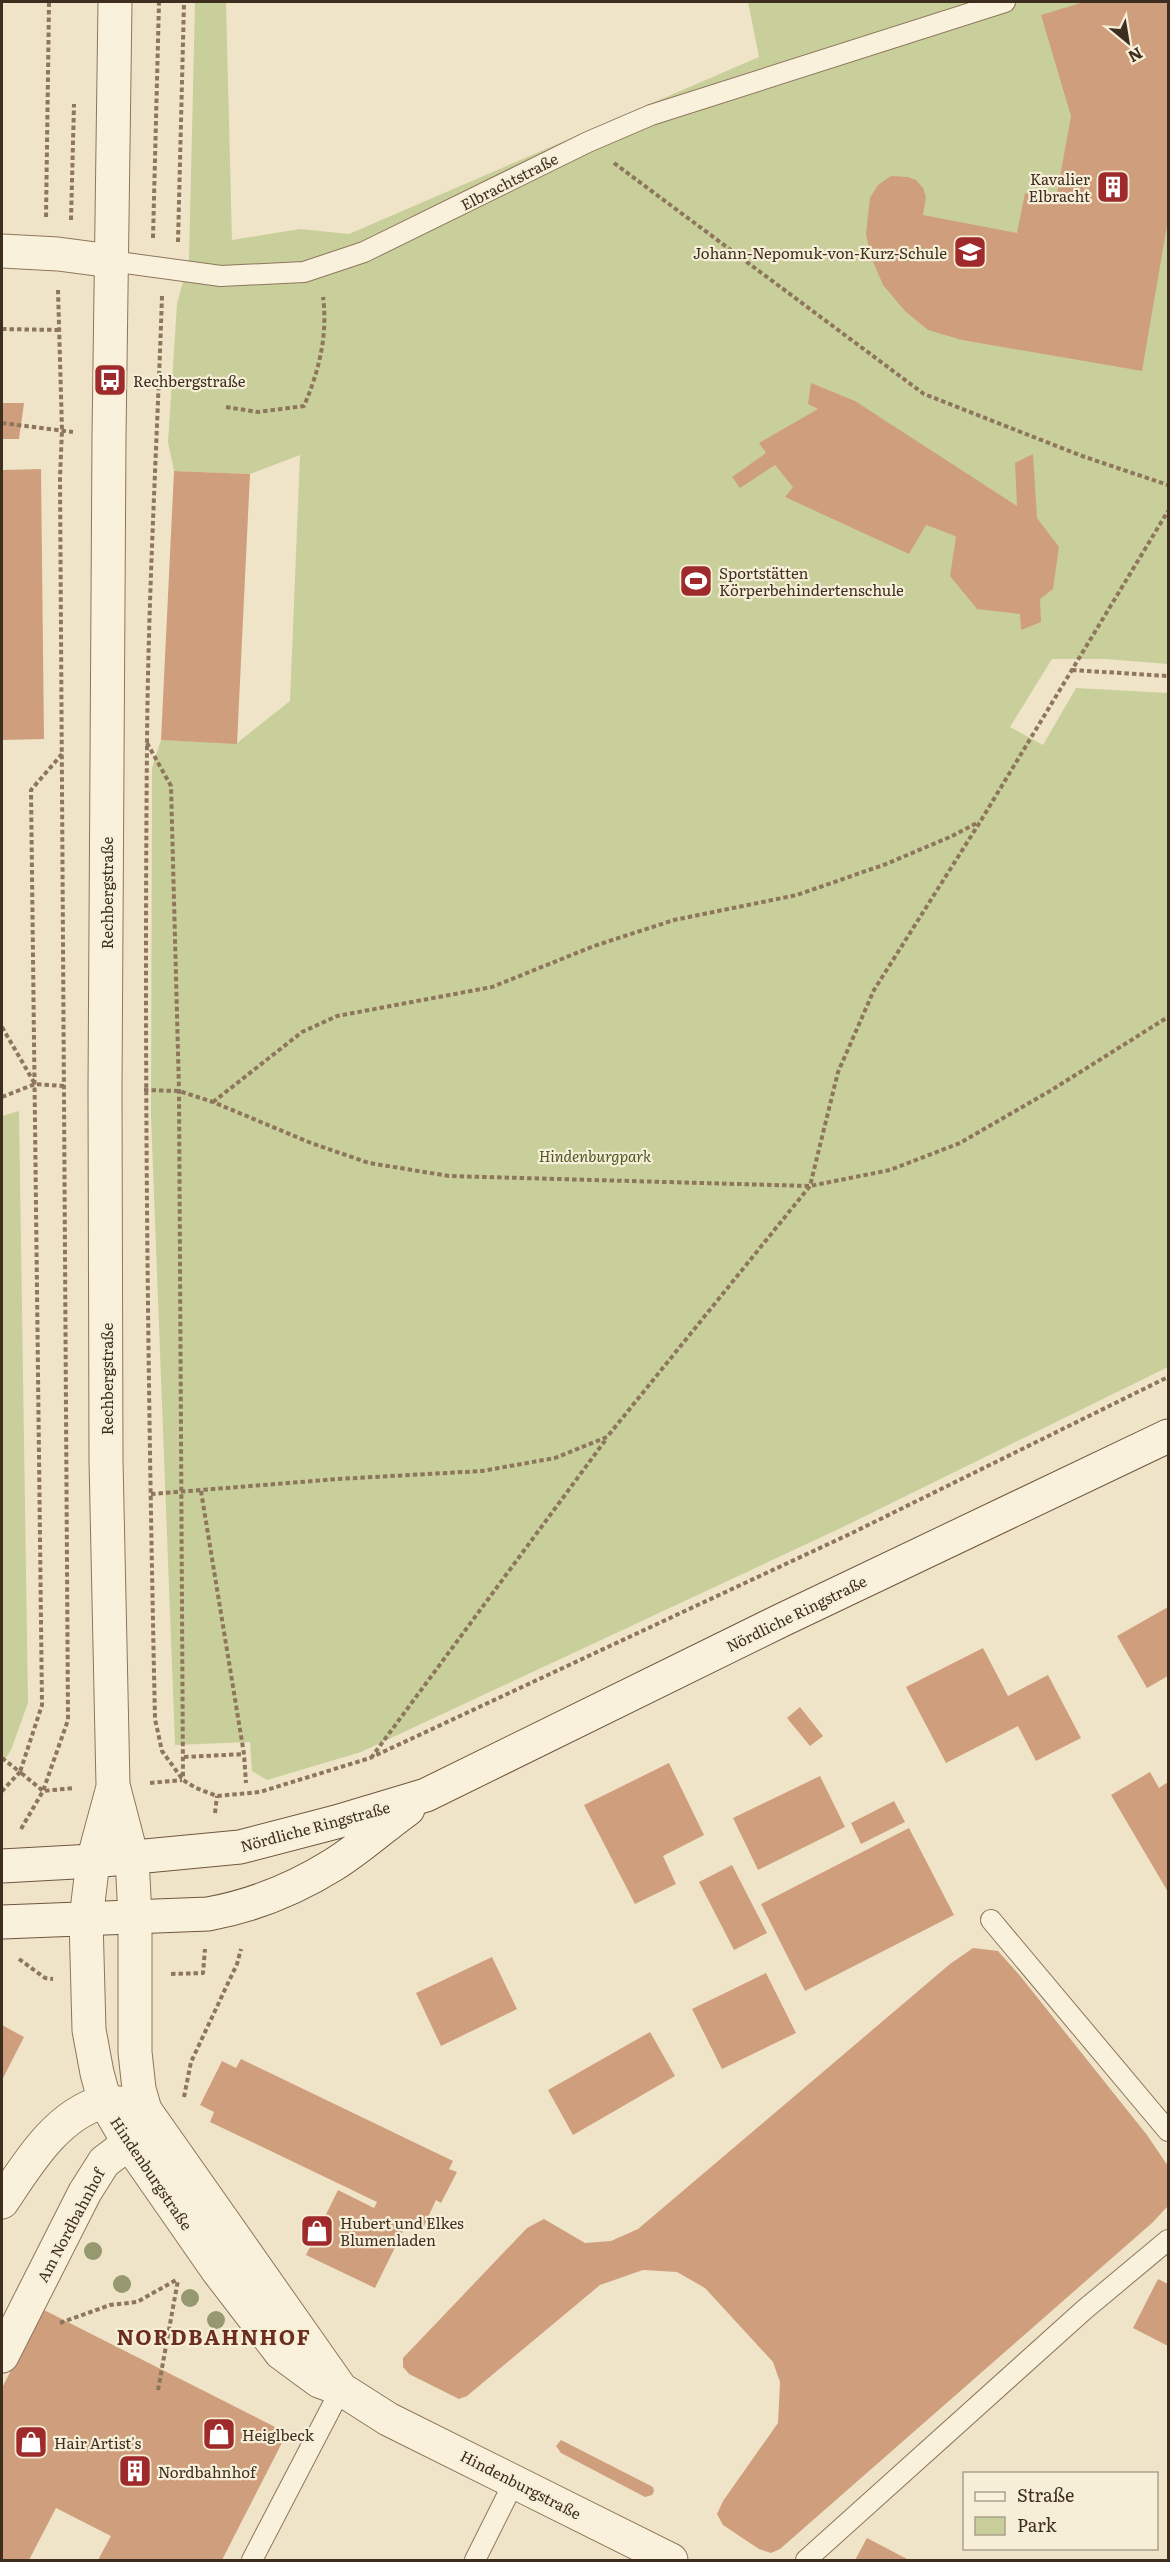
<svg xmlns="http://www.w3.org/2000/svg" width="1170" height="2562" font-family="Literata,serif">
  <style>
    .green { fill: #c9cf9b }
    .building { fill: #cf9f7d }
    .lines { fill: none; stroke-linecap: round; stroke-linejoin: round }
    .service-casing { stroke: #8d765c; stroke-width: 22 }
    .minor-casing { stroke: #8d765c; stroke-width: 35 }
    .tertiary-casing { stroke: #8d765c; stroke-width: 35 }
    .secondary-casing { stroke: #6f573f; stroke-width: 35 }
    .path { stroke: #8d765c; stroke-width: 4; stroke-dasharray: 4.5 3; stroke-linecap: butt }
    .service { stroke: #faf1dc; stroke-width: 20 }
    .minor { stroke: #faf1dc; stroke-width: 33 }
    .tertiary { stroke: #faf1dc; stroke-width: 33 }
    .secondary { stroke: #faf1dc; stroke-width: 33 }
    .tree { fill: #96986f }
    .labels { text-anchor: middle; dominant-baseline: central; stroke-width: 4.5; stroke-linejoin: round; paint-order: stroke }
    .poi-label { font-size: 15px; fill: #3d2e20; stroke: #f7eed8; text-anchor: start }
    .street-label { font-size: 15px; fill: #3d2e20; stroke: #f7eed8 }
    .park-label { font-size: 15px; font-style: italic; fill: #4d5a26; stroke: #f7eed8 }
    .district-label { font-size: 21px; font-weight: bold; letter-spacing: 1.5px; fill: #6b2e1e; stroke: #f7eed8 }
  </style>
  <rect width="100%" height="100%" fill="#f0e4c8"/>
  <path class="green" d="M 195,2 L 226,2 L 232,240 L 300,229 L 349,234 L 759,57 L 748,2 L 1168,2 L 1168,664 L 1105,659 L 1052,659 L 1010,727 L 1043,745 L 1076,688 L 1168,693 L 1168,1367 L 843,1527 L 361,1752 L 267,1780 L 252,1771 L 250,1742 L 175,1745 L 151,1116 L 152,768 L 161,740 L 237,743 L 290,701 L 300,455 L 250,474 L 174,471 L 168,442 L 177,304 L 189,259 Z
    M 19,1111 L 28,1703 L 11,1750 L 2,1764 L 2,1116 Z"/>
  <path class="building" d="M 1084,2 L 1168,2 L 1168,220 L 1142,371 L 962,340 L 928,330 L 905,311 L 883,285 L 871,257 L 866,234 L 870,198 L 878,185 L 891,176 L 908,177 L 916,180 L 923,188 L 926,197 L 923,215 L 1017,233 L 1025,193 L 1056,199 L 1071,116 L 1041,15 Z
    M 811,383 L 855,401 L 1017,506 L 1015,463 L 1033,454 L 1037,518 L 1059,547 L 1053,589 L 1040,599 L 1041,622 L 1021,630 L 1020,614 L 977,609 L 950,576 L 956,537 L 953,535 L 926,525 L 909,554 L 785,497 L 793,487 L 775,465 L 740,488 L 732,477 L 766,453 L 759,443 L 818,409 L 808,404 Z
    M 2,403 L 24,403 L 19,439 L 2,439 Z
    M 41,469 L 44,739 L 2,740 L 2,470 Z
    M 174,471 L 250,474 L 237,744 L 161,740 Z
    M 1168,1607 L 1168,1676 L 1147,1688 L 1117,1636 Z
    M 983,1648 L 1008,1696 L 1048,1675 L 1081,1738 L 1036,1761 L 1018,1726 L 946,1763 L 906,1687 Z
    M 800,1707 L 823,1736 L 810,1746 L 787,1718 Z
    M 669,1763 L 704,1835 L 663,1856 L 676,1884 L 635,1904 L 584,1805 Z
    M 1150,1772 L 1159,1788 L 1168,1782 L 1168,1892 L 1111,1795 Z
    M 820,1776 L 845,1827 L 758,1870 L 733,1818 Z
    M 894,1801 L 905,1822 L 861,1844 L 851,1823 Z
    M 909,1828 L 954,1915 L 805,1991 L 761,1904 Z
    M 732,1865 L 767,1933 L 734,1950 L 699,1882 Z
    M 973,1948 L 998,1951 L 1021,1977 L 1147,2135 L 1168,2166 L 1168,2206 L 1152,2223 L 780,2549 L 771,2553 L 759,2549 L 723,2525 L 717,2514 L 723,2501 L 778,2423 L 780,2382 L 773,2362 L 705,2288 L 677,2272 L 643,2270 L 600,2285 L 467,2396 L 459,2399 L 409,2374 L 403,2367 L 403,2358 L 527,2228 L 544,2219 L 585,2243 L 611,2241 L 638,2229 L 950,1964 Z
    M 492,1957 L 517,2009 L 441,2046 L 416,1993 Z
    M 766,1973 L 796,2033 L 722,2069 L 692,2009 Z
    M 2,2025 L 24,2037 L 2,2080 Z
    M 650,2032 L 675,2076 L 573,2135 L 548,2090 Z
    M 241,2059 L 453,2161 L 449,2169 L 457,2172 L 441,2203 L 436,2200 L 424,2226 L 409,2219 L 375,2288 L 306,2255 L 338,2190 L 374,2208 L 377,2202 L 210,2122 L 214,2112 L 200,2105 L 222,2061 L 236,2068 Z
    M 1158,2279 L 1168,2284 L 1168,2346 L 1133,2328 Z
    M 42,2309 L 287,2433 L 222,2560 L 98,2560 L 111,2536 L 56,2508 L 29,2560 L 2,2560 L 2,2388 Z
    M 561,2440 L 653,2487 L 654,2491 L 652,2495 L 645,2497 L 561,2453 L 556,2446 Z
    M 867,2538 L 909,2560 L 855,2560 Z"/>
  <g class="lines">
    <defs>
      <path id="service" d="M 111,261 L 221,276 L 304,272 L 364,252 L 588,142 L 651,115 L 1005,2
        M 991,1920 L 1168,2131
        M 252,2560 L 341,2389
        M 475,2560 L 515,2480
        M 806,2560 L 1084,2310 L 1168,2240"/>
      <path id="minor" d="M 2,251 L 58,254 L 111,261
        M 2,2202 C 27,2165 56,2115 103,2102 C 114,2100 133,2107 145,2110 L 129,2143 L 104,2162 L 85,2192 L 2,2356"/>
      <path id="tertiary" d="M 115,2 L 109,437 L 105,1089 L 106,1460 L 113,1785 L 132,1858 L 135,1917 L 135,2052 L 139,2089 L 145,2110 L 341,2389
        M 113,1787 L 93,1861 L 86,1919 L 89,2030 L 97,2073 L 105,2102 L 129,2143 L 218,2271 L 281,2353 L 319,2381 L 341,2389 L 388,2419 L 671,2560"/>
      <path id="secondary" d="M 2,1866 L 93,1861 L 240,1847 L 336,1822 L 426,1795 L 782,1620 L 1168,1436
        M 2,1922 L 208,1914 C 252,1906 296,1888 333,1865 C 359,1849 383,1827 408,1809"/>
    </defs>
    <use href="#service" class="service-casing"/>
    <use href="#minor" class="minor-casing"/>
    <use href="#tertiary" class="tertiary-casing"/>
    <use href="#secondary" class="secondary-casing"/>
    <path class="path" d="M 614,163 L 924,394 L 1082,456 L 1168,485
      M 46,217 L 49,2
      M 71,220 L 74,104
      M 153,238 L 159,2
      M 178,242 L 184,2
      M 162,296 C 157,446 148,596 147,746 C 144,1071 148,1395 155,1719 L 162,1751 L 183,1780 L 196,1788 L 217,1796 L 260,1792 L 370,1758 L 852,1533 L 1168,1377
      M 2,329 L 59,330
      M 226,407 L 258,412 L 304,406 C 319,371 328,335 323,297
      M 2,423 L 73,432
      M 1072,670 L 1168,676
      M 147,743 L 171,786 L 179,1091 L 183,1779
      M 62,754 L 31,790 L 42,1705 L 20,1772 L 43,1791 L 74,1788
      M 2,1027 L 35,1084
      M 144,1090 L 179,1091 L 213,1102 L 311,1143 L 369,1163 L 449,1176 L 810,1186 L 890,1170 L 960,1143 L 1050,1091 L 1168,1017
      M 2,1097 L 35,1084 L 64,1086
      M 213,1102 L 302,1032 L 337,1016 L 492,987 L 594,946 L 674,920 L 797,895 L 886,864 L 950,837 L 979,822
      M 201,1491 L 244,1754 L 246,1783
      M 151,1494 L 338,1479 L 482,1471 L 555,1458 L 607,1437 L 810,1186 L 838,1072 L 874,990 L 980,822 L 1168,511
      M 184,1757 L 244,1754
      M 2,1758 L 20,1772 L 2,1791
      M 371,1758 L 607,1438
      M 150,1783 L 182,1780
      M 215,1813 L 217,1796
      M 21,1829 L 43,1791 L 68,1720 L 60,477 L 62,430 L 58,290
      M 19,1959 L 45,1978 L 53,1979
      M 171,1974 L 203,1973 L 205,1949
      M 184,2097 L 191,2062 L 237,1964 L 241,1949
      M 60,2323 L 110,2305 L 137,2302 L 176,2280
      M 158,2390 L 178,2280"/>
    <use href="#service" class="service"/>
    <use href="#minor" class="minor"/>
    <use href="#tertiary" class="tertiary"/>
    <use href="#secondary" class="secondary"/>
  </g>
  <g class="tree">
    <circle cx="93" cy="2251" r="9"/>
    <circle cx="122" cy="2284" r="9"/>
    <circle cx="190" cy="2298" r="9"/>
    <circle cx="216" cy="2320" r="9"/>
  </g>
  <defs>
    <symbol id="building-square" viewBox="-11 -11 22 22"><rect x="-9" y="-9" width="18" height="18" rx="4" fill="#9e2a2b" stroke="#f7eed8"/><path d="M-4-6H4V6H1V3H-1V6H-4ZM-2.5-4.3h1.7v1.8h-1.7ZM.8-4.3h1.7v1.8H.8ZM-2.5-1h1.7V.8h-1.7ZM.8-1h1.7V.8H.8Z" fill="#fff"/></symbol>
    <symbol id="school-square" viewBox="-11 -11 22 22"><rect x="-9" y="-9" width="18" height="18" rx="4" fill="#9e2a2b" stroke="#f7eed8"/><path d="M0-5L7-2L0 1L-7-2ZM-4 1L0 2.5L4 1V4Q0 6-4 4Z" fill="#fff"/></symbol>
    <symbol id="bus-square" viewBox="-11 -11 22 22"><rect x="-9" y="-9" width="18" height="18" rx="4" fill="#9e2a2b" stroke="#f7eed8"/><path d="M-5-6H5V4H4V6H2V4H-2V6H-4V4H-5ZM-3.5-4V0h7V-4ZM-3.5 1.2v1.5H-2V1.2ZM2 1.2v1.5H3.5V1.2Z" fill="#fff"/></symbol>
    <symbol id="stadium-square" viewBox="-11 -11 22 22"><rect x="-9" y="-9" width="18" height="18" rx="4" fill="#9e2a2b" stroke="#f7eed8"/><path d="M0-5a6.5 5 0 1 0 0 10a6.5 5 0 1 0 0-10ZM-3.5-1.8h7v3.6h-7Z" fill="#fff"/></symbol>
    <symbol id="shop-square" viewBox="-11 -11 22 22"><rect x="-9" y="-9" width="18" height="18" rx="4" fill="#9e2a2b" stroke="#f7eed8"/><path d="M-5-2.5h2.3a2.7 3.5 0 0 1 5.4 0H5L5.5 6h-11ZM-1.5-2.5h3a1.5 2.3 0 0 0-3 0Z" fill="#fff"/></symbol>
  </defs>
  <g fill-rule="evenodd">
    <use href="#building-square" x="1094" y="168" width="38" height="38"/>
    <use href="#school-square" x="951" y="233" width="38" height="38"/>
    <use href="#bus-square" x="91" y="361" width="38" height="38"/>
    <use href="#stadium-square" x="677" y="562" width="38" height="38"/>
    <use href="#shop-square" x="298" y="2212" width="38" height="38"/>
    <use href="#shop-square" x="200" y="2415" width="38" height="38"/>
    <use href="#shop-square" x="12" y="2423" width="38" height="38"/>
    <use href="#building-square" x="116" y="2452" width="38" height="38"/>
  </g>
  <g class="labels">
    <g class="poi-label">
      <text x="1090" y="178" text-anchor="end">Kavalier<tspan x="1090" dy="17">Elbracht</tspan></text>
      <text x="947" y="252" text-anchor="end">Johann-Nepomuk-von-Kurz-Schule</text>
      <text x="133" y="380">Rechbergstraße</text>
      <text x="719" y="572">Sportstätten<tspan x="719" dy="17">Körperbehindertenschule</tspan></text>
      <text x="340" y="2222">Hubert und Elkes<tspan x="340" dy="17">Blumenladen</tspan></text>
      <text x="242" y="2434">Heiglbeck</text>
      <text x="54" y="2442">Hair Artist's</text>
      <text x="158" y="2471">Nordbahnhof</text>
    </g>
    <g class="street-label">
      <text transform="translate(509 181) rotate(-27)">Elbrachtstraße</text>
      <text transform="translate(106 893) rotate(-90)">Rechbergstraße</text>
      <text transform="translate(106 1379) rotate(-90)">Rechbergstraße</text>
      <text transform="translate(796 1613) rotate(-26)">Nördliche Ringstraße</text>
      <text transform="translate(315 1826) rotate(-15)">Nördliche Ringstraße</text>
      <text transform="translate(152 2173) rotate(56)">Hindenburgstraße</text>
      <text transform="translate(70 2225) rotate(-62)">Am Nordbahnhof</text>
      <text transform="translate(521 2484) rotate(27)">Hindenburgstraße</text>
    </g>
    <g class="park-label">
      <text x="595" y="1155">Hindenburgpark</text>
    </g>
    <g class="district-label">
      <text x="214" y="2335">NORDBAHNHOF</text>
    </g>
  </g>
  <rect width="1170" height="2562" fill="none" stroke="#3d2e20" stroke-width="6"/>
  <rect x="963" y="2472" width="195" height="78" fill="#f7eed8" stroke="#ada18e" stroke-width="1.5"/>
  <rect x="975" y="2492" width="30" height="9" fill="#faf1dc" stroke="#ada18e" stroke-width="1.5"/>
  <text x="1017" y="2502" font-size="18" fill="#3d2e20">Straße</text>
  <rect x="975" y="2517" width="30" height="18" fill="#c9cf9b" stroke="#ada18e" stroke-width="1.5"/>
  <text x="1017" y="2532" font-size="18" fill="#3d2e20">Park</text>
  <g transform="translate(1128 42) rotate(150)" stroke="#f7eed8" stroke-width="4.5" paint-order="stroke">
  <path d="M0-4.5L10 22L0 15L-10 22Z" fill="#3d2e20"/>
  <text y="-9" font-size="16" font-weight="bold" text-anchor="middle" fill="#3d2e20">N</text>
  </g>
</svg>
